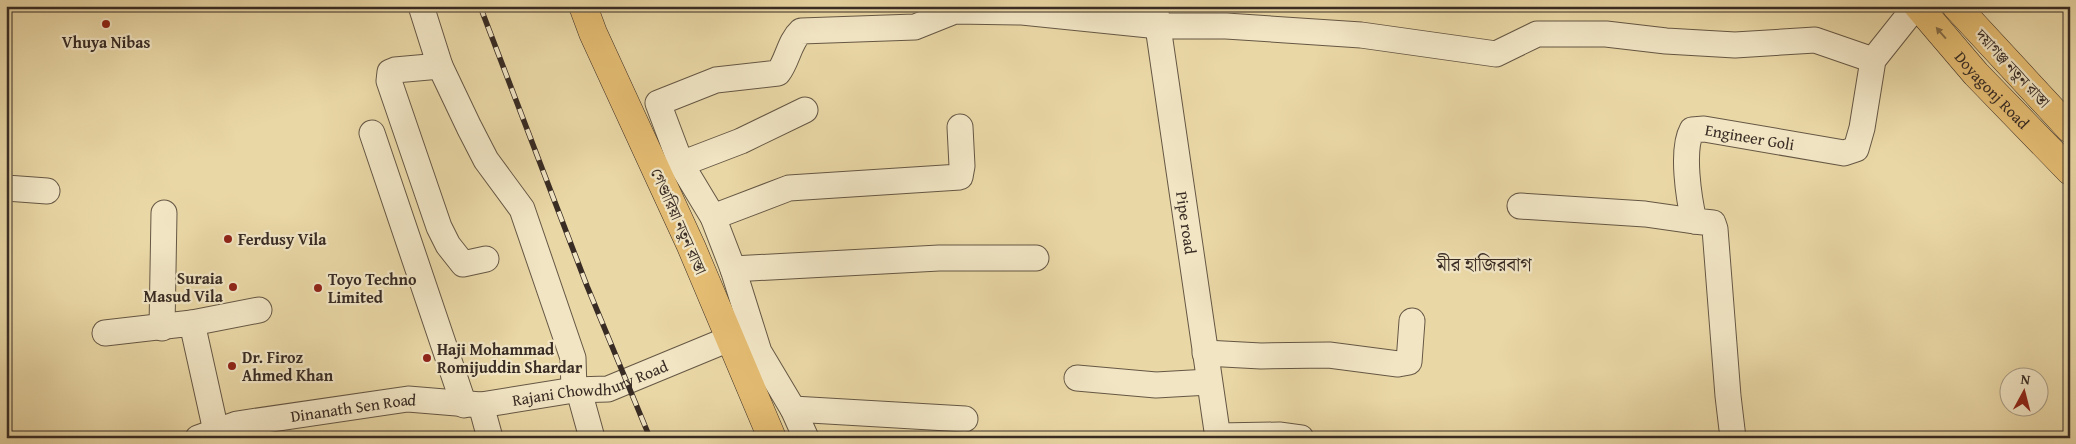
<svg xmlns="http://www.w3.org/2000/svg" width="2076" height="444" font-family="'Gentium Book Plus','Noto Serif Bengali',serif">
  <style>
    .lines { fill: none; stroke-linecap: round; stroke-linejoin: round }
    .minor-casing { stroke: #655744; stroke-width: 27 }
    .primary-casing { stroke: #392c24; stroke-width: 29 }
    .minor { stroke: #f1e5c4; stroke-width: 25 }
    .primary { stroke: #e4bc72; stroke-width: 28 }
    .rail-casing { stroke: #392c24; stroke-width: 5.5 }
    .rail { stroke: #f1e5c4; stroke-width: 4; stroke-dasharray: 11; stroke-linecap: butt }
    .oneway { fill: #866d47 }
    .poi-dot { fill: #8f2418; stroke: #f1e5c4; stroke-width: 2 }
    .labels { text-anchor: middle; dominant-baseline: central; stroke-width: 4.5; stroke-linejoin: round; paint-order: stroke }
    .poi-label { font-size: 16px; font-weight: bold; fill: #392c24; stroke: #f1e5c4; text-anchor: start }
    .street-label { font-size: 16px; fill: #392c24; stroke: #f1e5c4 }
    .quarter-label { font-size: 19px; fill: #392c24; stroke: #f1e5c4 }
  </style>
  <rect width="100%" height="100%" fill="#e9d7a5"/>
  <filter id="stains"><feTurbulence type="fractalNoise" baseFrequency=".004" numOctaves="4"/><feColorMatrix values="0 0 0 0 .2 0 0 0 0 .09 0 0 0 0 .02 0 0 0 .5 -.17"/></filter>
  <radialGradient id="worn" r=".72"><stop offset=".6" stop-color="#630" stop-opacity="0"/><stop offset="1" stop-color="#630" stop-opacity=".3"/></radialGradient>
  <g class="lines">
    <defs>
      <g id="minor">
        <path d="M 421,6 L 440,66 L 469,127 L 486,160 L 522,209 L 573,358 L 574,390"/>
        <path id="s1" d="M 1155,6 L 1218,438"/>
        <path d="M 440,66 L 395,70 L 390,72 L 389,81 L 439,227 L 448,245 L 463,264 L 486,259"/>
        <path d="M 372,133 L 464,405"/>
        <path d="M 681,164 L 741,141 L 805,110"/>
        <path d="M 6,188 L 47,191"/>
        <path d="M 1520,206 L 1645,214 L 1694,221"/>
        <path d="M 713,217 L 789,188 L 960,177 L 962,166 L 960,127"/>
        <path d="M 733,269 L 939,258 L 1036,258"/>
        <path d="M 192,323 L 259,310"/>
        <path d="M 162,328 L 164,213"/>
        <path d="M 105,333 L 192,323 L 216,431"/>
        <path d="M 1205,353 L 1261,356 L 1329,355 L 1398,364 L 1409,362 L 1412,321"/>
        <path d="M 1077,378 L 1156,385 L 1209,382"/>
        <path d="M 579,391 L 592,438"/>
        <path d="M 793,409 L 965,419"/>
        <path d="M 1218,436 L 1279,435 L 1301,438"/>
        <path id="s2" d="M 198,438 L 237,424 L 408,399 L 481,405"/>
        <path id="s3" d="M 490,438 L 481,405 L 574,390 L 608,389 L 729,339"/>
        <path d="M 806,438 L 793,409 L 759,352 L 733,269 L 713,217 L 681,164 L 658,103 L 716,80 L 778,73 C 788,60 789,42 801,31 L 915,27 L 955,11 L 1022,12 L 1159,26 L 1226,26 L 1361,35 L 1496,54 L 1537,34 L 1606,34 L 1666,41 L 1735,45 L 1815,40 L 1873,60"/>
        <path id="s4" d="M 1733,438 L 1728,396 L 1715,229 L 1713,223 L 1694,221 C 1689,199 1681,150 1692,130 L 1704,129 L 1844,153 L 1856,149 L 1862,128 L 1873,60 L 1916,6"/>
      </g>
      <g id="primary">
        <path d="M 583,6 L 593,33 L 691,246 L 772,438"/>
        <path id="s5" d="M 1918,6 L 1976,74 L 2070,171"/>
        <path d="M 1956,6 L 2070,129"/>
      </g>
    </defs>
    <use href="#minor" class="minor-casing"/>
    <use href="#primary" class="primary-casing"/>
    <use href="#minor" class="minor"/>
    <use href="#primary" class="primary"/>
    <defs>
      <path id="rail" d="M 480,6 L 587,286 L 650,438"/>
    </defs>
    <use href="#rail" class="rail-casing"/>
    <use href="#rail" class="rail"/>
  </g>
  <defs><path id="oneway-solid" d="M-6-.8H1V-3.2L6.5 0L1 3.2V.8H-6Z" transform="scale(1.25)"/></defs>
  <use class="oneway" href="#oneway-solid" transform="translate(1941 33) rotate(-131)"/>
  <g class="poi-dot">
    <circle cx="106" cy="24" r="5"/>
    <circle cx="228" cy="239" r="5"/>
    <circle cx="233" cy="287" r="5"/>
    <circle cx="318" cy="288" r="5"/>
    <circle cx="427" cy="358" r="5"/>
    <circle cx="232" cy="366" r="5"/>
  </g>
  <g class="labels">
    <g class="poi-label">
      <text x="106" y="42" text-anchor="middle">Vhuya Nibas</text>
      <text x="238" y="239">Ferdusy Vila</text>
      <text x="223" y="278" text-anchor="end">Suraia<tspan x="223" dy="18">Masud Vila</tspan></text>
      <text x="328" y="279">Toyo Techno<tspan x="328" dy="18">Limited</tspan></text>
      <text x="437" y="349">Haji Mohammad<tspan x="437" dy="18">Romijuddin Shardar</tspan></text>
      <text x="242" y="357">Dr. Firoz<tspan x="242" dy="18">Ahmed Khan</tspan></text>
    </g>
    <g class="street-label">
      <text transform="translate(2013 68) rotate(47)">দয়াগঞ্জ নতুন রাস্তা</text>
      <text stroke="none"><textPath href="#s5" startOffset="112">Doyagonj Road</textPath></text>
      <text stroke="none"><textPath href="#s4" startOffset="386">Engineer Goli</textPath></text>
      <text transform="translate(679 221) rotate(66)">গেণ্ডারিয়া নতুন রাস্তা</text>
      <text stroke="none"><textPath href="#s1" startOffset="219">Pipe road</textPath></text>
      <text stroke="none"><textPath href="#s3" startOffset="146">Rajani Chowdhury Road</textPath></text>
      <text stroke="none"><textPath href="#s2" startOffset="159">Dinanath Sen Road</textPath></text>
    </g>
    <g class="quarter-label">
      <text x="1484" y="264">মীর হাজিরবাগ</text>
    </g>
  </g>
  <rect width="2076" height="444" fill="none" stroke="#e9d7a5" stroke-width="25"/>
  <rect x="8" y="8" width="2061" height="429" fill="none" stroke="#392c24" stroke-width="2.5"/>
  <rect x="12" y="12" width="2051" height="419" fill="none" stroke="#392c24"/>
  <g transform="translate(2024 392) rotate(7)"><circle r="24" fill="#f1e5c4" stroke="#a79b84"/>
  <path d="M0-4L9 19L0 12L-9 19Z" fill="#8f2418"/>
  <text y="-8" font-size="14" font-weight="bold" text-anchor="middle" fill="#392c24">N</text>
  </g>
  <rect width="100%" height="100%" filter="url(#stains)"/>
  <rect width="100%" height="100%" fill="url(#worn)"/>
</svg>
